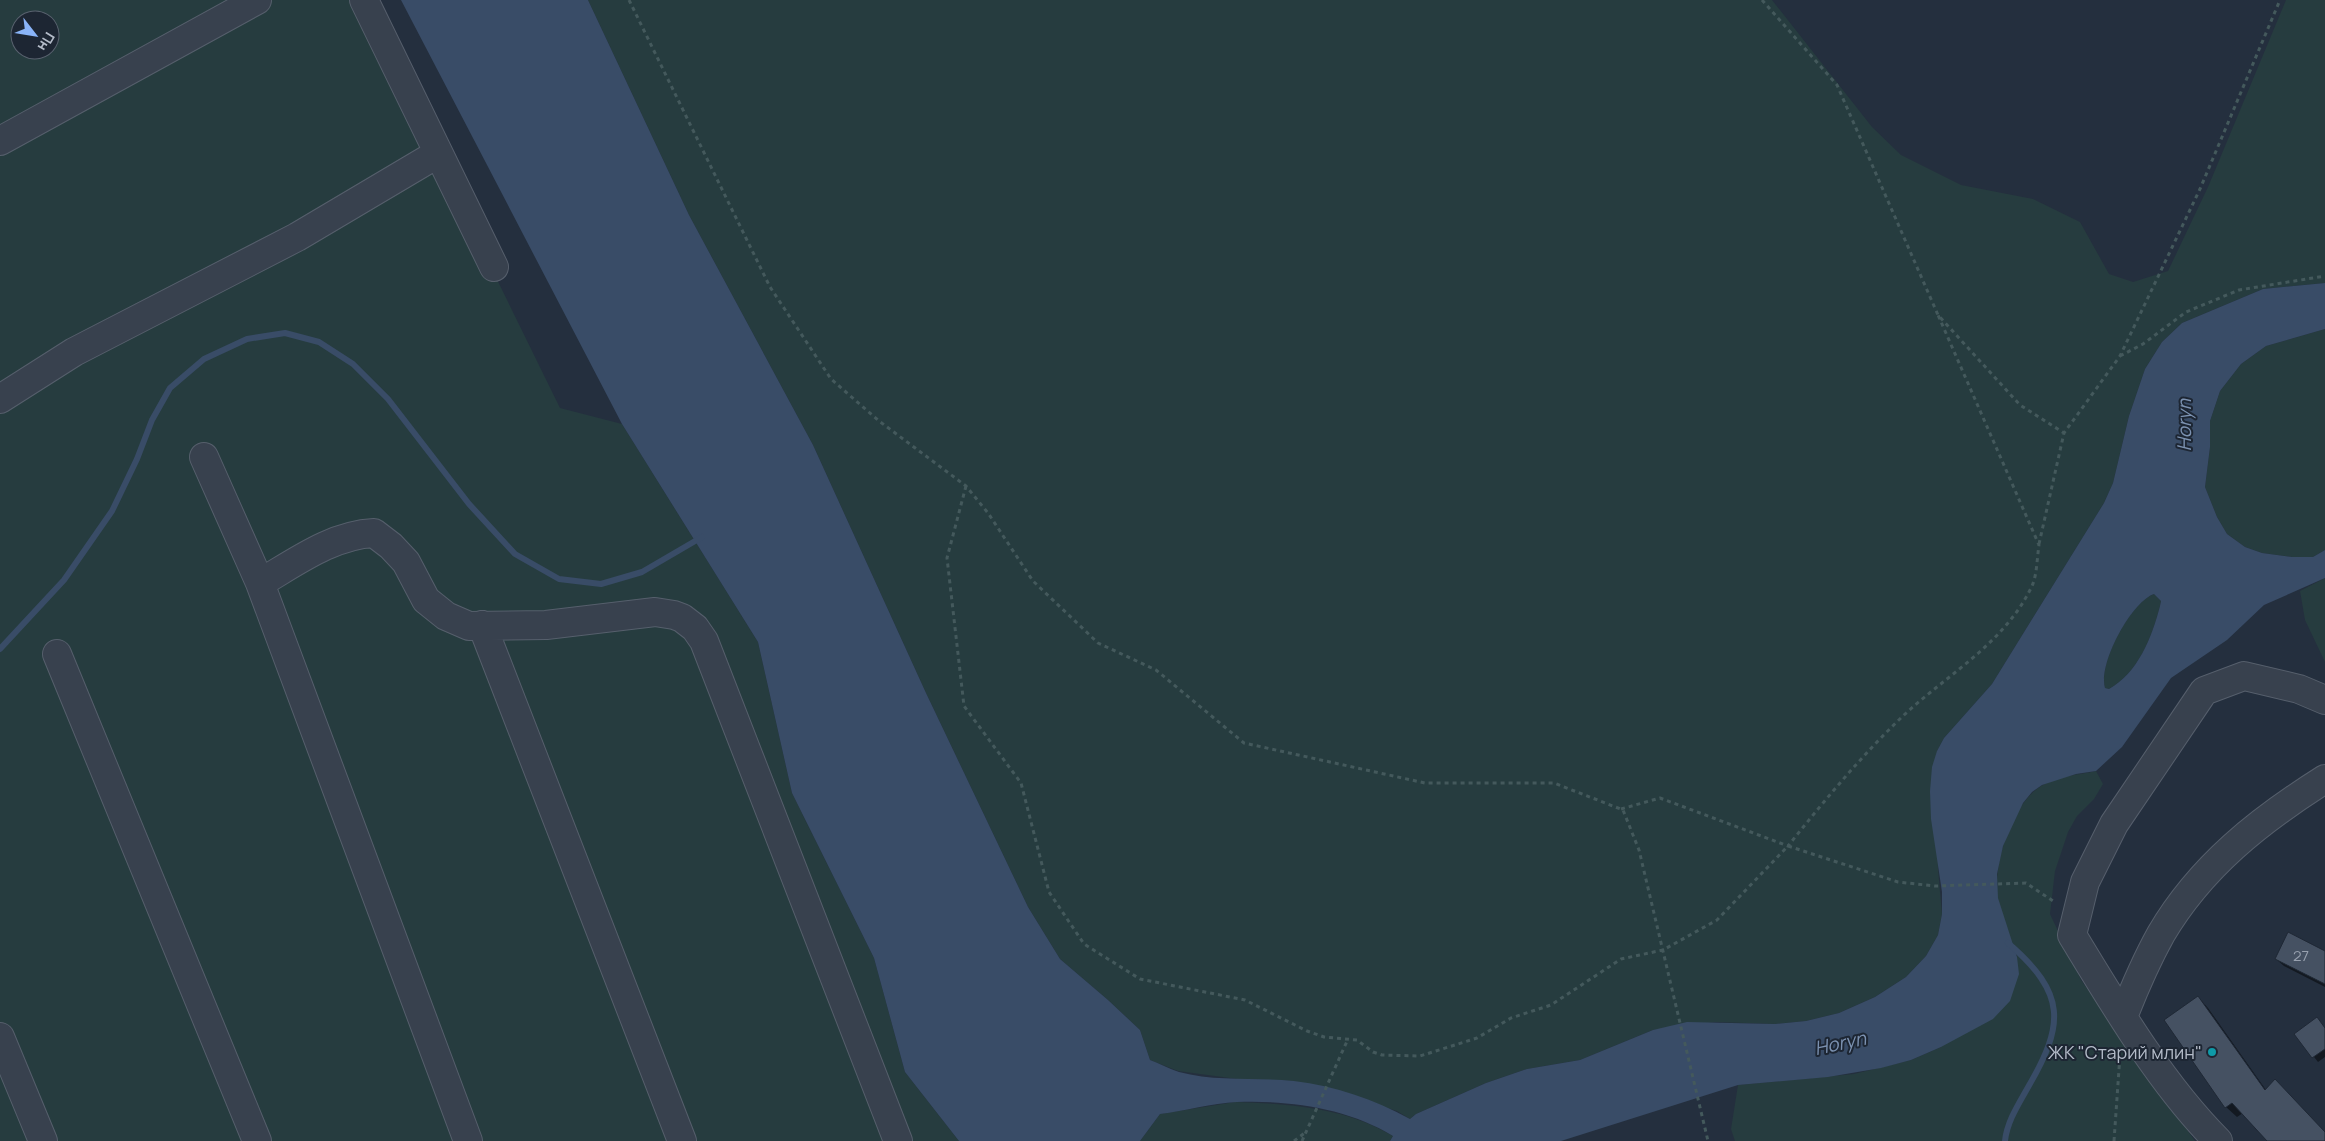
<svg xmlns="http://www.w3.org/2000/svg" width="2325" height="1141" font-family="Manrope,sans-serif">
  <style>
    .green { fill: #263c3f; fill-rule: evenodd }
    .water { fill: #394c67; fill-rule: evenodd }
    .shadow { fill: #0007 }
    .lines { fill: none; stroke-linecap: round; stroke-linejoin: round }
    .stream { stroke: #394c67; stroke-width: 6 }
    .building { fill: #455162; stroke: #1f2835 }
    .minor-casing { stroke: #565f6c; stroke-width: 30 }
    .path { stroke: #44595c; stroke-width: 3; stroke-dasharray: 4 4; stroke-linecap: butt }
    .minor { stroke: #38414e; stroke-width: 28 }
    .culture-dot { fill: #0f9aa8; stroke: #1d2633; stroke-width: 2 }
    .labels { text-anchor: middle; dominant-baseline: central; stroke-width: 4; stroke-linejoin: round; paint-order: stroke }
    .number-label { font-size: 15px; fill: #98a1af }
    .poi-label { font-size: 18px; fill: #b4bcc9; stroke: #1d2633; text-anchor: end }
    .water-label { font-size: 19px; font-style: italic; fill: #7c92b1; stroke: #1d2633 }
  </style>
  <rect width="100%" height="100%" fill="#242f3e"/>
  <path class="green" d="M 0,0 L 360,0 L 560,408 L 622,424 L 758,642 L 792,793 L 874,958 L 905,1072 L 959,1141 L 0,1141 ZM 20,20 L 50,20 L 50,50 L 20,50 Z
    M 588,0 L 1772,0 L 1872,127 L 1901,155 L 1961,185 L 2033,199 L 2080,222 L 2109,274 L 2133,282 L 2168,271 L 2208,187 L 2286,0 L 2325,0 L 2325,283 L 2263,289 L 2182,323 L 2162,342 L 2145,369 L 2129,416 L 2113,483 L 2104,503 L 1992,684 L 1944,738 L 1937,751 L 1938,869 L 1942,914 L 1938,935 L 1926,956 L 1906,977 L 1875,997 L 1839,1013 L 1806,1021 L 1775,1024 L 1716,1022 L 1653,1030 L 1580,1060 L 1527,1069 L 1486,1083 L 1416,1114 L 1410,1119 L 1397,1111 L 1293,1081 L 1237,1079 L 1178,1071 L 1150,1060 L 1140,1030 L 1108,1000 L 1060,959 L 1028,907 L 926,693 L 813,445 L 689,215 Z
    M 2325,329 L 2325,550 L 2313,557 L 2292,557 L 2262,553 L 2245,547 L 2227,534 L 2217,517 L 2205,487 L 2210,447 L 2210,421 L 2220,391 L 2241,364 L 2266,346 Z
    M 2325,578 L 2325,662 L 2305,620 L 2300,591 Z
    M 2154,594 L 2161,601 L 2160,606 C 2152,637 2138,673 2109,689 L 2105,688 C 2098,663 2131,602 2154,594 Z
    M 2096,771 L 2103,784 L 2094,799 L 2077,816 L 2068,832 L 2055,871 L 2050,914 L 2081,980 L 2195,1141 L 1735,1141 L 1731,1129 L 1738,1085 L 1854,1074 L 1911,1060 L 1941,1047 L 2017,957 C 2010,938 2001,919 1998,899 C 1992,866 2011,804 2041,786 C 2057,776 2077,775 2096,771 Z
    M 1235,1102 C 1291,1104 1344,1107 1393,1136 L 1390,1141 L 1140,1141 L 1160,1114 Z"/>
  <path class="water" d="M 401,0 L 588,0 L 689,215 L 813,445 L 926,693 L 1028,907 L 1060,959 L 1108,1000 L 1140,1030 L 1150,1060 C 1159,1063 1169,1069 1179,1072 C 1216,1082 1256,1077 1294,1081 C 1336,1086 1373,1099 1410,1119 L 1416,1114 L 1486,1083 L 1527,1069 L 1580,1060 L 1653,1030 L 1687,1022 L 1775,1024 L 1806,1021 L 1839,1013 L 1875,997 L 1906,977 L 1926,956 L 1938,935 L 1942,914 L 1942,892 L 1931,819 L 1930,791 L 1932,767 L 1937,751 L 1944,738 L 1992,684 L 2104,503 L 2113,483 L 2129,416 L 2145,369 L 2162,342 L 2182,323 L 2263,289 L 2325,283 L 2325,329 L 2266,346 L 2241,364 L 2220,391 L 2210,421 L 2210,447 L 2205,487 L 2217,517 L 2227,534 L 2245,547 L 2262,553 L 2292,557 L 2313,557 L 2325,550 L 2325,578 L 2264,605 L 2227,640 L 2171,678 L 2122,747 L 2096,771 L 2076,774 L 2042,785 L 2032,792 L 2023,803 L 2003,846 L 1997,874 L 1998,898 L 2017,957 L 2019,974 L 2010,1001 L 1993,1019 L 1941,1047 L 1911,1060 L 1881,1068 L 1828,1077 L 1738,1085 L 1561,1141 L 1390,1141 L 1393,1136 C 1348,1108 1289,1100 1237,1102 C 1212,1103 1185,1111 1160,1114 L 1140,1141 L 959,1141 L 905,1072 L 874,958 L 792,793 L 758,642 L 622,424 ZM 2154,594 L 2161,601 L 2160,606 C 2152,637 2138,673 2109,689 L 2105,688 C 2098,664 2131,602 2154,594 Z"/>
  <path class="shadow" d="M 2325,952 L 2325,987 L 2284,966 L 2276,959 Z
    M 2198,997 L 2208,1008 L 2266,1090 L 2325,1133 L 2325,1141 L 2269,1141 L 2243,1113 L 2237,1117 L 2226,1107 Z
    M 2325,1028 L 2325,1057 L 2318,1062 L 2296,1034 Z"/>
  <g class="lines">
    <path class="stream" d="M 0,649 L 64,580 L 112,511 L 137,459 L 152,420 L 170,388 L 204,359 L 247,339 L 285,333 L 319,342 L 353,364 L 388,399 L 469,504 L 515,554 L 559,579 L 601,584 L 642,572 L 702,537
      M 2005,1141 C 2007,1122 2018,1105 2027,1089 C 2065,1024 2067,994 2008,943"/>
  </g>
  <path class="building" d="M 2288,932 L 2325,951 L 2325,984 L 2275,959 Z
    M 2198,996 L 2265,1090 L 2275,1079 L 2325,1132 L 2325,1141 L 2267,1141 L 2232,1103 L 2225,1108 L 2164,1020 Z
    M 2317,1017 L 2325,1028 L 2325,1049 L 2312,1058 L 2294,1034 Z"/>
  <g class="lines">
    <defs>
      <path id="minor" d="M 364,0 L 494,267
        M 0,141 L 257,0
        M 0,399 L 74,352 L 297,237 L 437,154
        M 204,457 L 260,583 L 468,1141
        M 260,583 C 296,562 332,535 374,533 L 391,546 L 406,562 L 426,600 L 446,616 L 469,626 L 546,625 L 655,612 L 674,615 L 682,618 L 695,628 L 704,641 L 898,1141
        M 482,625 L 682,1141
        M 57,654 L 257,1141
        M 2123,1017 C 2134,989 2146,961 2161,934 C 2201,866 2260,820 2325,779
        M 0,1037 L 43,1141
        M 2218,1141 C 2161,1084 2114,1004 2072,935 L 2085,882 L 2114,824 L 2204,691 L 2244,676 L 2299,689 L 2325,700"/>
    </defs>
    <use href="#minor" class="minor-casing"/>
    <path class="path" d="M 629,0 L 770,287 L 831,379 L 879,421 L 966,486 L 988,513 L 1033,581 L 1098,643 L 1156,670 L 1244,743 L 1425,783 L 1554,783 L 1623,810 L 1639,850 L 1708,1141
      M 1762,0 L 1837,85 L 1938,315 L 2020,405 L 2064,433
      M 2120,356 L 2143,344 L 2186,312 L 2239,290 L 2325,276
      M 966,486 L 947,558 L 964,706 L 1021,783 L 1049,892 L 1084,944 L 1140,979 L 1245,1000 L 1307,1031 L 1324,1037 L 1357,1040 L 1373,1052 L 1382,1055 L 1420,1056 L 1477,1038 L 1511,1018 L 1551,1005 L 1621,959 L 1663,950 L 1717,920 L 1788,846 L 1898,882 L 1935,886 L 2026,883 L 2056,903
      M 2039,544 L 2064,433 L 2120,356 L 2200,189 L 2280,0
      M 1621,809 L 1660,798 L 1788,846 C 1824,801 1862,755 1904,715 C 1948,674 2005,643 2032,586 C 2037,575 2037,558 2039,545 L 1938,315
      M 1294,1141 L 1306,1132
      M 1302,1141 L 1348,1039
      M 2114,1141 L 2120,1055"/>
    <use href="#minor" class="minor"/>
  </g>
  <circle class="culture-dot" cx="2212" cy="1052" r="5"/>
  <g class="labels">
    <g class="number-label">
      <text x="2301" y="955">27</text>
    </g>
    <g class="poi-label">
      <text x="2202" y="1052">ЖК "Старий млин"</text>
    </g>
    <g class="water-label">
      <text transform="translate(2184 425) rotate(-90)">Horyn</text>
      <text transform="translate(1840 1043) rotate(-12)">Horyn</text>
    </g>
  </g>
  <g transform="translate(35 35) rotate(121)"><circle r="24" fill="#1d2633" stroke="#59626f"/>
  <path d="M0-4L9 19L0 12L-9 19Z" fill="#8ab4f8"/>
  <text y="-8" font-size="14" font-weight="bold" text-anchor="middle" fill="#b4bcc9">Пн</text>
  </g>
</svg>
